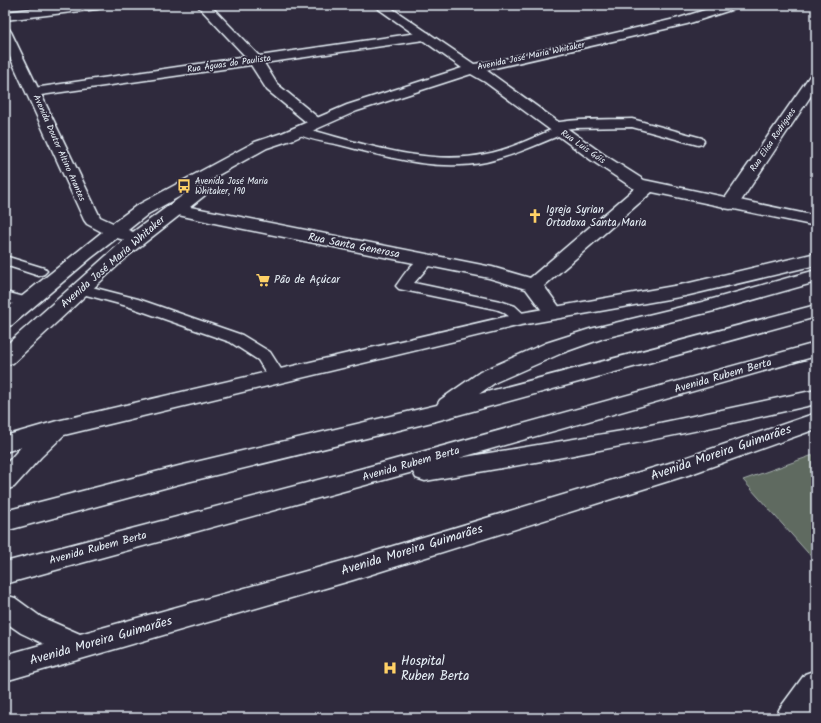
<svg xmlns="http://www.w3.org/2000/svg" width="821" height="723" font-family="Kalam,sans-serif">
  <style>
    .green { fill: #5f6b60; stroke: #a4aeac }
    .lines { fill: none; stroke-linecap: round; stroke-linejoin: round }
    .lane-casing { stroke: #e8f1f8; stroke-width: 3 }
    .street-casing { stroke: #e8f1f8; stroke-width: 3 }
    .secondary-casing { stroke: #e8f1f8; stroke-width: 3 }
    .highway-casing { stroke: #e8f1f8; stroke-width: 3 }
    .lane { fill: #2f2a3d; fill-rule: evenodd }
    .street { fill: #2f2a3d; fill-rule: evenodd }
    .secondary { fill: #2f2a3d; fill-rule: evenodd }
    .highway { fill: #2f2a3d; fill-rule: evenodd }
    .labels { text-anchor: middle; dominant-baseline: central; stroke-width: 3.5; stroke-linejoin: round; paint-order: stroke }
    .far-street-label { font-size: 9px; fill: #e8f1f8; stroke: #2f2a3d }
    .far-poi-label { font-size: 9px; fill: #e8f1f8; stroke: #2f2a3d; text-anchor: start }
    .poi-label { font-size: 11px; fill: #e8f1f8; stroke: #2f2a3d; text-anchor: start }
    .street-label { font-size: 11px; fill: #e8f1f8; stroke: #2f2a3d }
    .near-street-label { font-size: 13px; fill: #e8f1f8; stroke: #2f2a3d }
    .near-poi-label { font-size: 13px; fill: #e8f1f8; stroke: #2f2a3d; text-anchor: start }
  </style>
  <rect width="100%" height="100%" fill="#2f2a3d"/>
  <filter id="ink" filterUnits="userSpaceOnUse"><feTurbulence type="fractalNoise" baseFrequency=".025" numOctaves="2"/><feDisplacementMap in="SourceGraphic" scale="8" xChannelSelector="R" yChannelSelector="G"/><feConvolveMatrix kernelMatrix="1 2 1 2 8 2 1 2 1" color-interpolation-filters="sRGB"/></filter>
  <g filter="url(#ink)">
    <path class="green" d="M 816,454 L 816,562 L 743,480 Z"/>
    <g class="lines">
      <defs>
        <path id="lane" d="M 632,119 L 702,138 L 704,141 L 702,144 L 698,145 L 632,127 L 573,128 L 564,129 L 565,131 L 563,134 C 538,144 513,156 486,162 C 437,172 387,157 340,145 C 330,143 299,138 294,131 L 296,128 L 300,127 C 358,142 426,167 486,154 C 508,150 530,139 551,130 L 548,127 L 550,124 C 576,118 605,120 632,119 Z
          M 5,256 L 44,268 L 47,271 L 44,274 L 39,276 L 5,265 Z
          M 427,256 L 432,257 L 434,260 L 414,283 L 500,301 L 515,306 L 529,319 L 527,322 C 515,325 513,318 503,312 C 500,310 494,309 490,308 L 399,289 L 396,286 C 404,275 413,259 427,256 Z
          M 80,284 L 138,299 L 242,335 L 270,352 L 286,377 L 283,381 L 277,382 L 271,381 L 258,360 L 230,342 L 127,306 L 75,292 L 72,289 L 75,286 Z
          M 5,292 L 32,299 L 34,302 L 32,305 L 26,307 L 5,302 Z"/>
        <path id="street" d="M 67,5 L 103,5 L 101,8 L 97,9 L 5,20 L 5,12 Z
          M 197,5 L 210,5 L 259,56 L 424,32 L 429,33 L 430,36 L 429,39 L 424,40 L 264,63 L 277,84 L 321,120 L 324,123 L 321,126 L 316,128 L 311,126 L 267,90 L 251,65 L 34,96 L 29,95 L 27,92 L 29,89 L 34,88 L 246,57 Z
          M 816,73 L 816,88 L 739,204 L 736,208 L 730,209 L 724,208 L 721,204 L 811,74 Z
          M 647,182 L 653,183 L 656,187 L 653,191 L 544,286 L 563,312 L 560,316 L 553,318 L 546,316 L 526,289 L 489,278 L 219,224 L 169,213 L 166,209 L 169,205 L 175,204 L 492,267 L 530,278 L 641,183 Z
          M 816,670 L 816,708 L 809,718 L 775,718 L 780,708 L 805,674 Z"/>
        <path id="secondary" d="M 373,5 L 387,5 L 474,64 L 496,61 L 679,18 L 721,5 L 739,5 L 737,8 L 687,24 L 486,70 L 603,154 L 644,180 L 816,216 L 816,226 L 633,188 L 591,160 L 485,82 L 471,74 L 357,111 L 294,139 L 267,148 L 195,188 L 204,188 L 207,192 L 204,196 L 129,255 L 13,363 L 5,365 L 5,346 L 124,240 L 117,238 L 91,258 L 12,325 L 5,327 L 5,310 L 102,232 L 87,224 L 84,220 L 5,46 L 5,28 L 9,29 L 11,32 L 100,217 L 113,223 L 136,206 L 255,142 L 282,133 L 347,105 L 462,68 ZM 186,193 L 133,232 L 128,230 L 148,214 Z"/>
        <path id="highway" d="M 816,253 L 816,265 L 685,296 L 521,325 L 64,435 L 41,457 L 14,487 L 5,490 L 5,465 L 21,447 L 5,452 L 5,436 L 57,421 L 521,313 L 685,284 Z
          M 816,270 L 816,282 L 714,311 L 604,338 L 562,353 L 496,382 L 479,394 L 816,305 L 816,317 L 436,421 L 179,484 L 5,531 L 5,511 L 179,466 L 437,405 L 440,400 L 480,372 L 546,343 L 590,329 L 702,302 Z
          M 816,343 L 816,356 L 459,458 L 622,431 L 816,390 L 816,404 C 686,434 556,460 425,481 L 416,478 L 413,472 L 5,584 L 5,562 L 360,469 Z
          M 816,413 L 816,429 L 691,474 L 353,580 L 5,681 L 5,655 L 44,644 L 21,633 L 5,622 L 5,595 L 15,598 L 41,617 L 80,634 L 353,558 L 673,462 Z"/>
      </defs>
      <use href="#lane" class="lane-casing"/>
      <use href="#street" class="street-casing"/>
      <use href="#secondary" class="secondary-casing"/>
      <use href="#highway" class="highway-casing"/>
      <use href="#lane" class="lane"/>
      <use href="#street" class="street"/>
      <use href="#secondary" class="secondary"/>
      <use href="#highway" class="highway"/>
    </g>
  </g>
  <defs>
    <symbol id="bus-bare" viewBox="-9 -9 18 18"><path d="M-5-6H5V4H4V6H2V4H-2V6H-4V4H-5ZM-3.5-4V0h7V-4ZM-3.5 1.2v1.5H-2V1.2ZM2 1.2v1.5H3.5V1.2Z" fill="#ffd166" stroke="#2f2a3d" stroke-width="2.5" paint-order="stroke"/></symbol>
    <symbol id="church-bare" viewBox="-9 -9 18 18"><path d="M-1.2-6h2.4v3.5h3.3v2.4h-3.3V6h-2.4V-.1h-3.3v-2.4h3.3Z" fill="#ffd166" stroke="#2f2a3d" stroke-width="2.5" paint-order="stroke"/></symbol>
    <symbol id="supermarket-bare" viewBox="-9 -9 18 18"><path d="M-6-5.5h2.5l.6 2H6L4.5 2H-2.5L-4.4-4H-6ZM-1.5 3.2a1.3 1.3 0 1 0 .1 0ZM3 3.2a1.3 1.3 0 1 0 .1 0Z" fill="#ffd166" stroke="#2f2a3d" stroke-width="2.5" paint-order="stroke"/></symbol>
    <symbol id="hospital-bare" viewBox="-9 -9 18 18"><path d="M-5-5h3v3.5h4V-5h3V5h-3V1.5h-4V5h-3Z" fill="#ffd166" stroke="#2f2a3d" stroke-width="2.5" paint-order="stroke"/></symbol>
  </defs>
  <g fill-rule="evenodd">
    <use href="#bus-bare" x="174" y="176" width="20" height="20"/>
    <use href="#church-bare" x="525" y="206" width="20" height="20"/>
    <use href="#supermarket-bare" x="253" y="270" width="20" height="20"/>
    <use href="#hospital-bare" x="380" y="658" width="20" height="20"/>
  </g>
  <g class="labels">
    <g class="far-street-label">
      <text transform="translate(531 56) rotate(-12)">Avenida José Maria Whitaker</text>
      <text transform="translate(229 64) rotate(-8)">Rua Águas do Paulista</text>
      <text transform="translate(773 140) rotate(-56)">Rua Elisa Rodrigues</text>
      <text transform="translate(583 147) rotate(35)">Rua Luis Góis</text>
      <text transform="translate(59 148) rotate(66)">Avenida Doutor Altino Arantes</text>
    </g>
    <g class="far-poi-label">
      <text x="195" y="181">Avenida José Maria<tspan x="195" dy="10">Whitaker, 190</tspan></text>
    </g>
    <g class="poi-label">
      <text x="546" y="210">Igreja Syrian<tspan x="546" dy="13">Ortodoxa Santa Maria</tspan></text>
      <text x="274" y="280">Pão de Açúcar</text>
    </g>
    <g class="street-label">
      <text transform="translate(354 246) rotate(11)">Rua Santa Generosa</text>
      <text transform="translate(113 262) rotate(-41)">Avenida José Maria Whitaker</text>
      <text transform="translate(723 376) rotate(-16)">Avenida Rubem Berta</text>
      <text transform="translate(411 464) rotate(-16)">Avenida Rubem Berta</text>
      <text transform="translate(98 548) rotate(-15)">Avenida Rubem Berta</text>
    </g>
    <g class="near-street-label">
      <text transform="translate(721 453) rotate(-19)">Avenida Moreira Guimarães</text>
      <text transform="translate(412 550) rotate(-17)">Avenida Moreira Guimarães</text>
      <text transform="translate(101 641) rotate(-16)">Avenida Moreira Guimarães</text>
    </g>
    <g class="near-poi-label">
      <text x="401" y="661">Hospital<tspan x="401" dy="15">Ruben Berta</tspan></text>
    </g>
  </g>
  <rect width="821" height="723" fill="none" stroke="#2f2a3d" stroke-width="20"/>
  <rect x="10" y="10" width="801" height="703" fill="none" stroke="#e8f1f8" stroke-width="1.5" filter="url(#ink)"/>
</svg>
